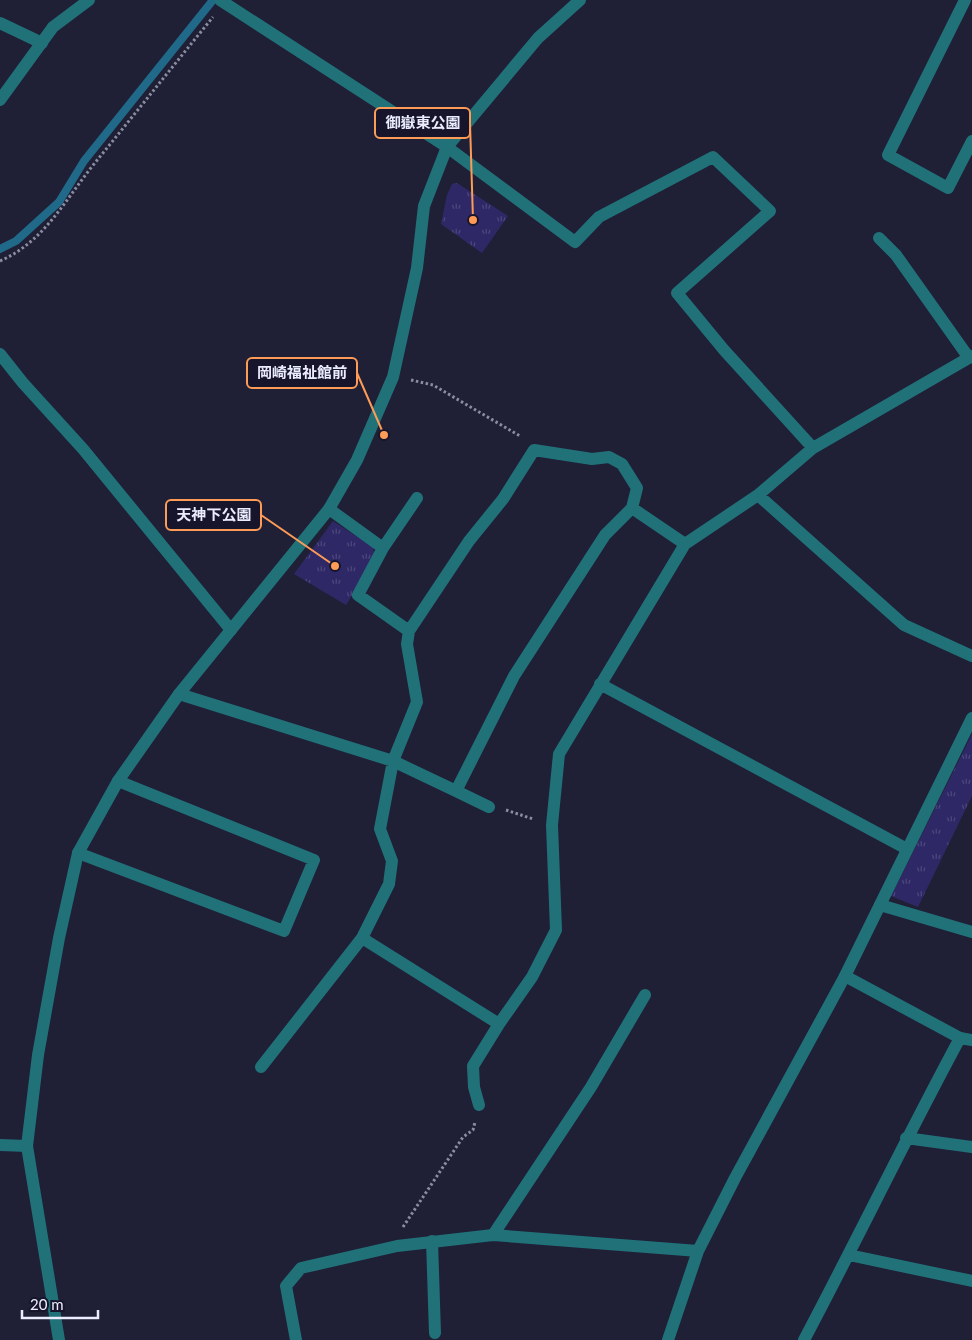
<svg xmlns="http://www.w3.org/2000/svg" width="972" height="1340" font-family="Lato,'Noto Sans JP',sans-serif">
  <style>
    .park { fill: url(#park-tufts) }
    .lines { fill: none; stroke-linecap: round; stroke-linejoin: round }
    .stream { stroke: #206988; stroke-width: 8 }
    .path { stroke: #8b8ca0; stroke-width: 3; stroke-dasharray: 2.5 2.5; stroke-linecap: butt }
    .service { stroke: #217179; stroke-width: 12 }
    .minor { stroke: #217179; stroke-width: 12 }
    .tertiary { stroke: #217179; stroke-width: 12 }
    .leader { fill: none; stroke: #fe9c57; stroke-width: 2 }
    .callout-dot { fill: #fe9c57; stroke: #16152c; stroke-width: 2 }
    .callout { fill: #16152c; stroke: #fe9c57; stroke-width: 2 }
    .callout-label { font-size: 15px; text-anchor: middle; font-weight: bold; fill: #ebecfd }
  </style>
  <defs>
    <pattern id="park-tufts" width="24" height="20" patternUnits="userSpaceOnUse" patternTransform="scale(1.25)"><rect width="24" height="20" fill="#2e2866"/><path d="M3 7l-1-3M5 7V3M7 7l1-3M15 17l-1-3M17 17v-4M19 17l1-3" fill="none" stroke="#4c477d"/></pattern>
  </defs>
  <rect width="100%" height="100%" fill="#1f1f36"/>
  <path class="park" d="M 457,183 L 508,216 L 482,253 L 441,224 L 447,195 L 452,184 Z
    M 333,521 L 373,547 L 375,558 L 346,605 L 294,574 Z
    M 972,734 L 972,796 L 918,907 L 891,896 Z"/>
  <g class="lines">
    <path class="stream" d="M 0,249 L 16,241 L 59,202 L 84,161 L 213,0"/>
    <path class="path" d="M 0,261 C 44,242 65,200 94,164 C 134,115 173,66 213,17
      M 411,380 L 433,385 L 520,436
      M 506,810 L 533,819
      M 403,1227 L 463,1137 L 473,1130 L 475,1122"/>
    <path class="service" d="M 0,23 L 42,43
      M 880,905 L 972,932
      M 845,976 L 960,1038
      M 0,1145 L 27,1146
      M 493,1235 L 591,1087 L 645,995
      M 432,1241 L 435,1333"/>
    <path class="minor" d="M 220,0 L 447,147 L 575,242 L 599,217 L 713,157 L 770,211 L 677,293 L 724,350 L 813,448
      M 965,0 L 888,155 L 948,188 L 972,141
      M 0,100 L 53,27 L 89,0
      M 879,238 L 896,255 L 969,358
      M 0,354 L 23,383 L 83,449 L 231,630
      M 758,495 L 904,625 L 972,656
      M 632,508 L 685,544
      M 383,548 L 417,498
      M 409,631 L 469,541 L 503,499 L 534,450 L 592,459 L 609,457 L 622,464 L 637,488 L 632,508 L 605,535 L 514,676 L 456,791 L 489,807
      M 600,684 L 907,849
      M 179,694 L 393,761 L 456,791
      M 78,853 L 284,931 L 314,860 L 118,781
      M 362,938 L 499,1024
      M 261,1067 L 362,938 L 389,884 L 392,861 L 380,829 L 393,761 L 417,702 L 407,644 L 409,631 L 358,595 L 383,548 L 329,509
      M 479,1105 L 474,1087 L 473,1066 L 499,1024 L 532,977 L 556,930 L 552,825 L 559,754 L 685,544 L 758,495 L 813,448 L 972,356
      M 906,1138 L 972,1147
      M 849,1255 L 972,1281
      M 296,1340 L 286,1286 L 301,1268 L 397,1246 L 493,1235 L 698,1251
      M 668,1340 L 698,1251 L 735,1178 L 845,976 L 972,718
      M 804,1340 C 857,1240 906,1138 960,1038 L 972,1040"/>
    <path class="tertiary" d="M 59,1340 L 27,1146 L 38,1055 L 59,938 L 78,853 L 118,781 L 179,694 L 329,509 L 357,460 L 393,377 L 417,268 L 424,206 L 447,147 L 538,38 L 580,0"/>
  </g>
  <path class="leader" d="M473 220L470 123M384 435L357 373M335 566L261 515"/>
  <g class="callout-dot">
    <circle cx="473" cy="220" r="5"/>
    <circle cx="384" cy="435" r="5"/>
    <circle cx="335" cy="566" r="5"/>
  </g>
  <g class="callout">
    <rect x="375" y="108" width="95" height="30" rx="5"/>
    <rect x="247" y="358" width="110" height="30" rx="5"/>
    <rect x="166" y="500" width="95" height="30" rx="5"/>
  </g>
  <g class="callout-label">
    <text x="423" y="128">御嶽東公園</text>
    <text x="302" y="378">岡崎福祉館前</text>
    <text x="214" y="520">天神下公園</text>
  </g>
  <path d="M22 1310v8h76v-8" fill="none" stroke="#ebecfd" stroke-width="2.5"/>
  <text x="30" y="1310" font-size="15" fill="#ebecfd" stroke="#16152c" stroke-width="4" paint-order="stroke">20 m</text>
</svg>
